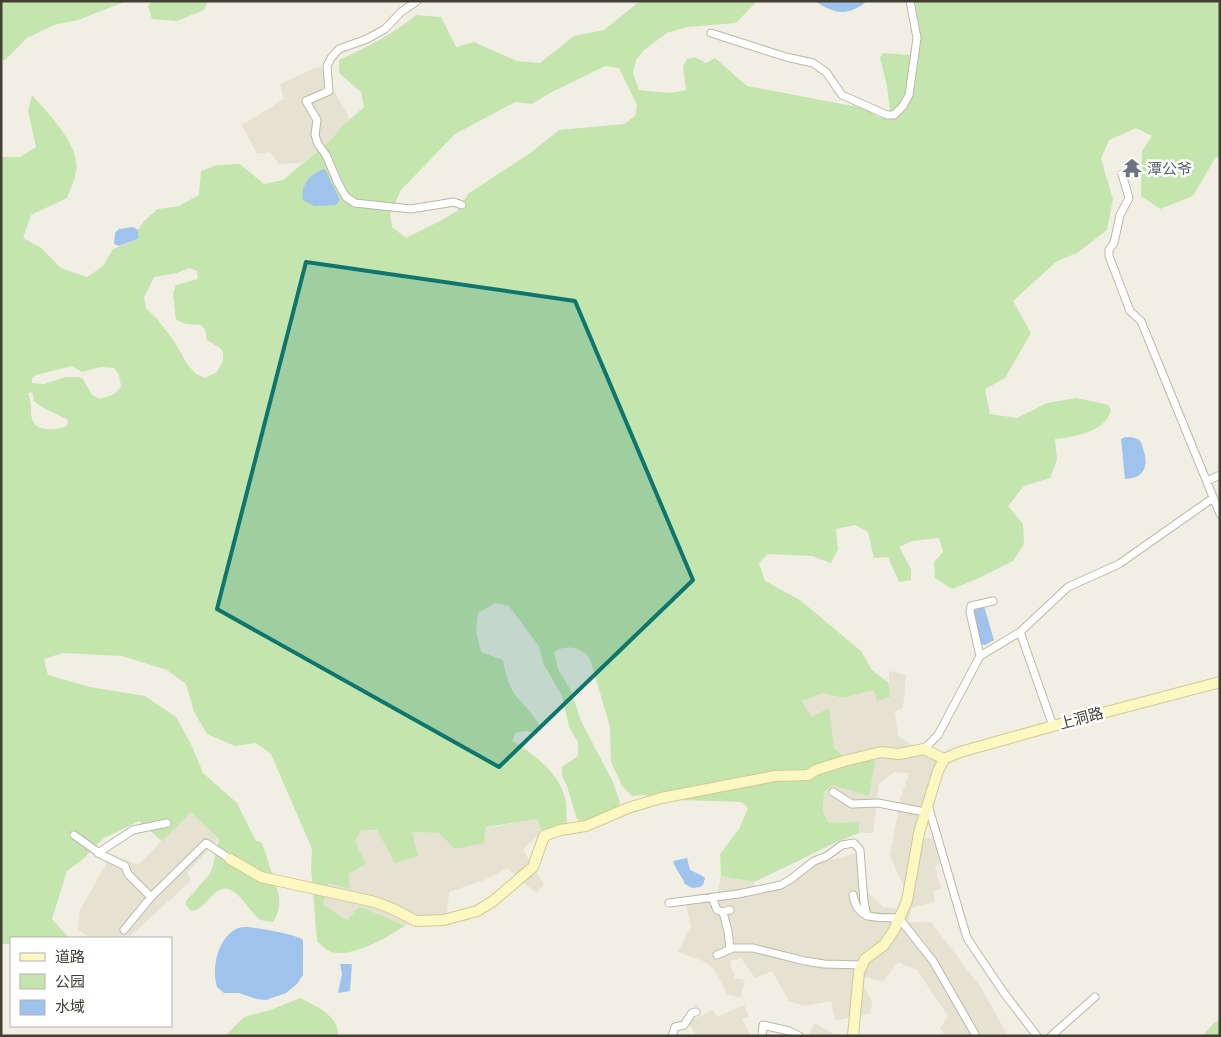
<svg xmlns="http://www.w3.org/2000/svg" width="1221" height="1037" font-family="Poppins,'Noto Sans SC',sans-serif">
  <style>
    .residential { fill: #e5e2d2 }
    .green { fill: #c4e5ad; fill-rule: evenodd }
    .water { fill: #a0c3ee }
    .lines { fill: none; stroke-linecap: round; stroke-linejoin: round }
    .street-casing { stroke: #bcb8a7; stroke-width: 9 }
    .secondary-casing { stroke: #d1c994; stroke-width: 12 }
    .street { stroke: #fff; stroke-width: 7 }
    .secondary { stroke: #fdf7c2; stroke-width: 10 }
    .marked { fill: #0f766e; fill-opacity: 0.2; stroke: #0f766e; stroke-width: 4; stroke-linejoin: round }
    .labels { text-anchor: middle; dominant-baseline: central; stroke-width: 5; stroke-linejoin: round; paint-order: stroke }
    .worship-label { font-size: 15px; fill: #5b616d; stroke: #fff; text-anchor: start }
    .street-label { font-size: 15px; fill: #433f34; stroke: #fff }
  </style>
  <rect width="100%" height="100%" fill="#f1efe4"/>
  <path class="residential" d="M 320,66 L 350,119 L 339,129 L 332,139 L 302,163 L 279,164 L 270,152 L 257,154 L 242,125 L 284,99 L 280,84 Z
    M 889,671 L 906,675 L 903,708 L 895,712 L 898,736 L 936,761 L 924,805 L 923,839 L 935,837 L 943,861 L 935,867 L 941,888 L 933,891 L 935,902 L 911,908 L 908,922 L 931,922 L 982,989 L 1008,1036 L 945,1036 L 940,1028 L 948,1016 L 917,970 L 898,962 L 883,982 L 865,977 L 864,988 L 872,1001 L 871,1013 L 835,1021 L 831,1001 L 804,1006 L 789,1001 L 772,971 L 755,978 L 741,958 L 730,961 L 735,978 L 745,980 L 740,998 L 727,994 L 714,969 L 703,961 L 678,952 L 691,927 L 686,904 L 717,897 L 721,876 L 754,882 L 756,895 L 786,887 L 807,867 L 859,852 L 860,885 L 883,907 L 898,909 L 904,887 L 890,856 L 900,800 L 909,773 L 894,772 L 879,784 L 873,833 L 859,833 L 859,822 L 829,823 L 823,812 L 824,792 L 832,785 L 845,758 L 834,748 L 829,709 L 811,718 L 802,701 L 823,693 L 843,698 L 874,690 L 877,701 L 890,697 Z
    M 191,811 L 219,839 L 187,872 L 191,881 L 128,938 L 92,938 L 78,930 L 80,910 L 112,854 L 138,865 Z
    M 537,819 L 542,831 L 523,850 L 544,884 L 536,893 L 507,868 L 487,879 L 449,892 L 447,913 L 405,926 L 359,906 L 347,920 L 323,904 L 329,883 L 348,874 L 355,841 L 360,830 L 439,833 L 484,843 L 486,828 Z
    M 744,1005 L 749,1016 L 742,1019 L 750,1035 L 749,1036 L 696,1036 L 688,1022 L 713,1010 L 717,1017 Z
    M 815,1023 L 837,1036 L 808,1036 Z"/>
  <path class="green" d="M 1,1 L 127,1 L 78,20 L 54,25 L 27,38 L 4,61 L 1,57 Z
    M 152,1 L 208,1 L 204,10 L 177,21 L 152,19 L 148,6 Z
    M 640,1 L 790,1 L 756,2 L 736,23 L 687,27 L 667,33 L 644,50 L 636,60 L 633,73 L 639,90 L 669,93 L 686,90 L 683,66 L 687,59 L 695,57 L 706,63 L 715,58 L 747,86 L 863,108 L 878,117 L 891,119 L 887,86 L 880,58 L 883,53 L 909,55 L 920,51 L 921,38 L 914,1 L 1220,1 L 1220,155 L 1214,160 L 1193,196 L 1160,209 L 1141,196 L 1142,151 L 1152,136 L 1136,128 L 1109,140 L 1101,159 L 1113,199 L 1107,230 L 1077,253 L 1057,261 L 1013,301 L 1031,333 L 1005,378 L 985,389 L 990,414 L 1017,418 L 1047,403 L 1077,398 L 1108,405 L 1111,410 C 1106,432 1074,437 1055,439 L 1057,460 L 1050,478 L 1024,486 L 1008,506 L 1023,524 L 1024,544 L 1013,561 L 979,578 L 952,589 L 935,578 L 934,562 L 943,552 L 939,538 L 912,541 L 899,547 L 911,569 L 911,580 L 899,582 L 888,557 L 874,558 L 868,532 L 855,525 L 836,529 L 838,549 L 831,563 L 812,556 L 768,554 L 759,563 L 765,581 L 800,600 L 861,651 L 872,670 L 889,683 L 890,697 L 877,701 L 874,690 L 843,698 L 823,693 L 802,701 L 811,717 L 829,708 L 834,748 L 845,758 L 867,751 L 875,761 L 869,796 L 832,785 L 824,792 L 823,812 L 829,823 L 859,822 L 859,833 L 832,844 L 800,860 L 754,882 L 721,876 L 720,854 L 739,829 L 748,808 L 742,802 L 679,800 L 645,795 L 632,796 L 622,786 L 611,762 L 610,727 L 590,659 C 582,647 566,644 554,652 L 558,669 L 571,691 L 581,721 L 613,782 L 620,803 L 617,809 L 581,823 L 576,817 L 567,786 L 562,776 L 562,767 L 578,756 L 578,742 L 569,727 L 562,696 L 543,663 L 539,646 L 509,606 L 495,603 L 478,613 L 476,630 L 481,652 L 503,660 C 506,675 509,689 520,701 C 528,710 535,716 540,727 L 537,733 L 525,731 L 516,733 L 512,741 C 533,753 556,771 564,794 C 567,802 566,813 567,822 L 542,831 L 537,819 L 486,827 L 484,843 L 455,849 L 439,833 L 412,832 L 418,856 L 395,863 L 377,830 L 361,830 L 355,841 L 366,864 L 348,874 L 350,889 L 329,883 L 323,904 L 347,920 L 359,906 L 405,926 C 387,937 350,960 329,951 C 325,949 320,944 317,941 L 311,868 L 312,849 L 271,754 L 256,743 L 235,746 L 207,734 L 194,712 L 186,684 L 167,670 L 122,656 L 63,653 L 44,659 L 48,675 L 90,687 L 145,696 L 176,717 L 191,744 L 203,773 L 237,803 L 256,841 L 261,842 C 265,850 267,857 269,865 C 276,885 286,903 273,922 C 270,922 265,921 261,920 C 250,914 237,885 222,889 C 210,892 206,910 191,911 L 186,905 L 186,901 L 209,875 L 213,866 L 219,839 L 191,812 L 162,841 L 139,821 L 104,838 L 81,861 L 67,871 L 52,919 L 69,938 L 11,938 L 11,944 L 1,944 L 1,157 L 20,157 L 36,147 L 28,111 L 32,95 C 48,114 81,145 76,172 C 74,181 70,190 67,198 L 31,215 L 23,238 L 40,247 L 61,268 L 87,277 L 103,266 L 113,249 L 138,239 L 138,230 L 144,221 L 158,209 L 179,206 L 199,195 L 201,171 L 217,165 L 240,164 L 264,184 L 283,180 L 332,139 L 339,129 L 364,107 L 361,92 L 339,73 L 339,60 C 367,47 392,35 416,15 L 441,17 L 456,47 L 474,42 L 517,61 L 540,63 L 574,36 L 604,30 ZM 605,66 L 619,68 L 637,105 L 635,116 L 624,124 L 559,130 L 529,154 L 469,193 L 457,211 L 440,221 L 406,238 L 392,227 L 390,214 L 401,190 L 455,134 L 515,102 L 532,104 L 550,93 ZM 189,268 L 197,271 L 198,279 L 176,285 L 173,293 L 176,320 L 186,324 L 201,325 L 205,329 L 207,340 L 220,348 L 223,352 L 223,361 L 217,372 L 205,378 L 196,374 L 187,364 L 174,341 L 157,319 L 146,308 L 144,298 L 154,277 L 177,273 ZM 72,366 L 82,372 L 101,367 L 114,368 L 119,375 L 121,386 L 115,394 L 100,399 L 92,395 L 83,379 L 78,377 L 66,377 L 44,384 L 32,383 L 32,378 L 36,375 ZM 31,392 L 33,394 L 34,401 L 40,406 L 68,420 L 67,426 C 54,430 33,434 31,414 C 31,406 31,401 28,394 Z
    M 300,998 C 314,1005 340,1016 338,1036 L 225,1036 L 244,1017 L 270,1010 Z
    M 1220,1021 L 1220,1036 L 1202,1036 L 1215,1022 Z"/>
  <path class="water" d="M 815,1 L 867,1 C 848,17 834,14 815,1 Z
    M 325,169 L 340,200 L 336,205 L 314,206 L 303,200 C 300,185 311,173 325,169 Z
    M 133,227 L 138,230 L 138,239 L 119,246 L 114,244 L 115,233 L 119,229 Z
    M 1125,437 C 1129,437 1134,437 1137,439 C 1141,440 1142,444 1143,448 C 1149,466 1145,478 1125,479 L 1121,439 Z
    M 984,606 L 994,640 L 985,645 L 980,644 L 972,612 L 973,609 Z
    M 687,858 L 690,870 L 701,875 L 705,878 L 703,885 L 700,887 L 692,888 L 685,884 C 682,876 675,869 673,861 Z
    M 248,927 C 259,928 296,934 303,940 L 303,975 L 297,984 L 286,993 L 266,1000 L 256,999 L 239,993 L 224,993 L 217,987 C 211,969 218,938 236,929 C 240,927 244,927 248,927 Z
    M 340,964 L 352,964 L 350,991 L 338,993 L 342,974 Z"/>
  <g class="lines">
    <defs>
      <path id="street" d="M 417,1 L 401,12 L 385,29 L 367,39 L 339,49 L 331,58 L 327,66 L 329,91 L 306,101 L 317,120 L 315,135 L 318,144 L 326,155 L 338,183 L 346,197 L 355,203 L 411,209 L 454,202 L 462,205
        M 711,33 L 786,57 L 813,63 L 826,72 L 842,95 L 887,115 L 894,115 L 903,106 L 909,95 L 917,38 L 910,1
        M 1132,168 L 1132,174 L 1122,174 L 1129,198 L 1120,215 L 1114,243 L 1109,250 L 1109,256 L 1130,311 L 1141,321 L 1220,514
        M 1207,481 L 1220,475
        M 1020,632 L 1053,726
        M 980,656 L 970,612 L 971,606 L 993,601
        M 924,749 L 938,735 L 980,656 L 1020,632 L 1068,587 L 1119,564 L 1213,498
        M 833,792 L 852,804 L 878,803 L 925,812
        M 928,805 L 967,938 L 1004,993 L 1037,1036
        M 74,835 L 102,855 L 125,866 L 128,874 L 151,897
        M 98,853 L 133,830 L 167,823
        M 853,895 C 858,922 877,917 899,918 L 933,961 L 975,1034
        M 712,897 L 717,910 L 722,912 L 730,910
        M 669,903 L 738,894 L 781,885 L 791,879 L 814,861 L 827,856 L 842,845 L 854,843 L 860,850 L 864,902 L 867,916
        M 723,912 L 728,931 L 730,949
        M 124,930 L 151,897 L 206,843 L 230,859
        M 717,955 L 733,948 L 753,948 L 805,961 L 824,964 L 862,965
        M 672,1036 L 675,1027 L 684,1025 L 692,1013 L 696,1012
        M 762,1036 L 763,1025 L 789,1031 L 799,1036
        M 1051,1036 L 1095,997"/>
      <path id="secondary" d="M 944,759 L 960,752 L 1053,726 L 1220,682
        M 230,859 L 261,877 L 375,902 L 393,909 L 416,921 L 444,920 L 477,911 L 492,902 L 533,867 L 544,836 L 560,830 L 586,826 L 628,808 L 661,798 L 775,776 L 808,775 L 816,770 L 844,761 L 881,752 L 899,754 L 924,749 L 944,759
        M 853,1036 L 859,972 L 865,959 L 884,945 L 894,930 L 907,901 L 919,833 L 938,771 L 944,759"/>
    </defs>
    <use href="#street" class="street-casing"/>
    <use href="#secondary" class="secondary-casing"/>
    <use href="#street" class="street"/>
    <use href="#secondary" class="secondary"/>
  </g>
  <path class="marked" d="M 306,262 L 575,301 L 693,580 L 499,767 L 217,609 Z"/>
  <defs>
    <symbol id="temple-bare" viewBox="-9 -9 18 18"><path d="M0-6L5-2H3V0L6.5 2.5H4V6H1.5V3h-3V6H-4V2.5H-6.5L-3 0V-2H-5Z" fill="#6b7280" stroke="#fff" stroke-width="2.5" paint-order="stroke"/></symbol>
  </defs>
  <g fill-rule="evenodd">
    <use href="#temple-bare" x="1118" y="154" width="28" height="28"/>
  </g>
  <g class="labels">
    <g class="worship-label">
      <text x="1147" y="168">潭公爷</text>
    </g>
    <g class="street-label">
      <text transform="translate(1081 718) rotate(-15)">上洞路</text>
    </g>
  </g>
  <rect width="1221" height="1037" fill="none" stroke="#433f34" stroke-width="5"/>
  <rect x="10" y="937" width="162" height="90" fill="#ffffff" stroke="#b4b2ae"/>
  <rect x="20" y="953" width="25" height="8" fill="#fdf7c2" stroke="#b4b2ae"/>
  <text x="55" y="962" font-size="15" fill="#433f34">道路</text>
  <rect x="20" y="974" width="25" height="15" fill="#c4e5ad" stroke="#b4b2ae"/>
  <text x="55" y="987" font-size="15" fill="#433f34">公园</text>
  <rect x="20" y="1000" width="25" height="15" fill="#a0c3ee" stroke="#b4b2ae"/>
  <text x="55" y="1012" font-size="15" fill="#433f34">水域</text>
</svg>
